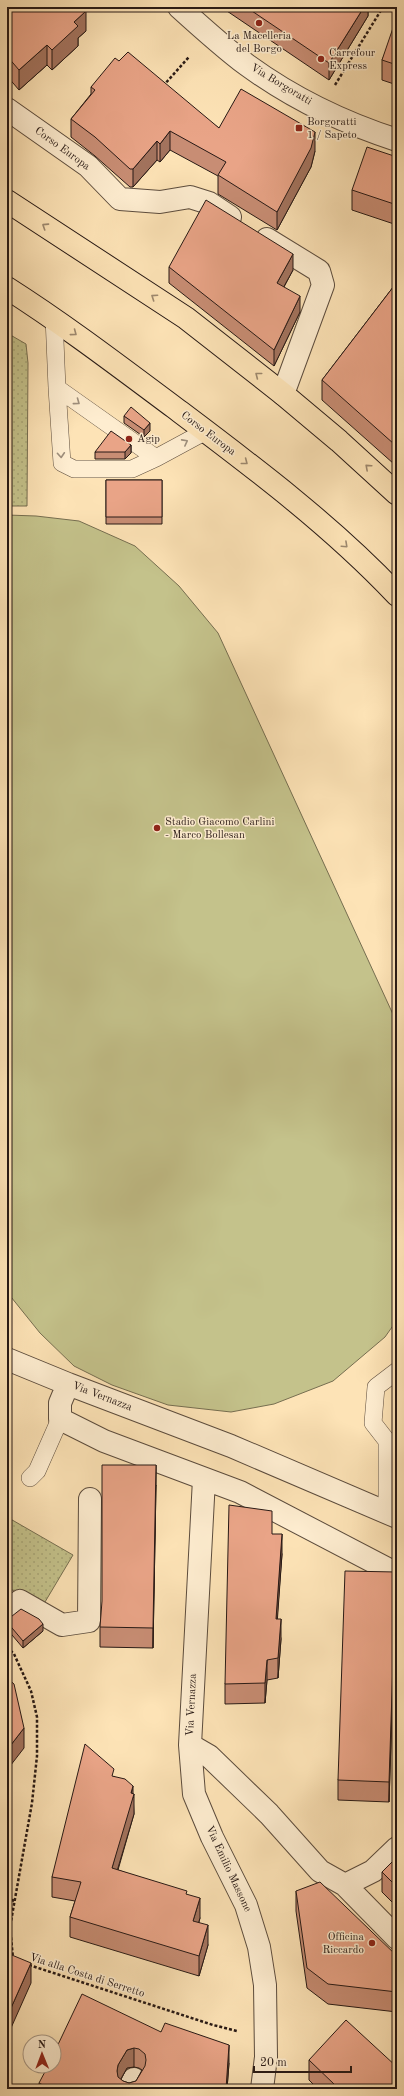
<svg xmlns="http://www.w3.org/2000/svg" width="404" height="2096" font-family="'Old Standard TT',serif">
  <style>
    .green { fill: #c4c28b; stroke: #766e50 }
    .park { fill: url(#park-dots); stroke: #766e50 }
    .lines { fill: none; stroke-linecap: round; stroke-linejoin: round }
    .service-casing { stroke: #5c4c3d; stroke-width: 18 }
    .pedestrian-casing { stroke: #5c4c3d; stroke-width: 24 }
    .minor-casing { stroke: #5c4c3d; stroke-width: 24 }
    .tertiary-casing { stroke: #5c4c3d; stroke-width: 24 }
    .primary-casing { stroke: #271915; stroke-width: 24 }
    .path { stroke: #271915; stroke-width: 2.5; stroke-dasharray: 3 2; stroke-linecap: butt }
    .service { stroke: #feedd0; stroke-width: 17 }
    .pedestrian { stroke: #feedd0; stroke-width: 22 }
    .minor { stroke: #feedd0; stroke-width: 22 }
    .tertiary { stroke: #feedd0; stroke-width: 22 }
    .primary { stroke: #fde3b6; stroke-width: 22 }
    .wall { fill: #c88d74; stroke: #271915; fill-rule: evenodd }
    .shaded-wall { fill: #a3735e; stroke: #271915 }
    .building { fill: #e9a487; stroke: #271915; fill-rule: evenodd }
    .oneway { stroke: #9d886e }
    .oneway2 { stroke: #9d8e7c }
    .poi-dot { fill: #8f2418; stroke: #feedd0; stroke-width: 1.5 }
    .labels { text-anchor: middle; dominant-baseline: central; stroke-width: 3; stroke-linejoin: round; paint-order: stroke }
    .poi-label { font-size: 11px; fill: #271915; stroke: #feedd0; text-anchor: start }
    .street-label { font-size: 11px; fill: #271915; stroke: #feedd0 }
  </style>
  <defs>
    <pattern id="park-dots" width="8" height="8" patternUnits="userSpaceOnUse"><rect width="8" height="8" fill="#c4c28b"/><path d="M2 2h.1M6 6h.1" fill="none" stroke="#a8a677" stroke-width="1.8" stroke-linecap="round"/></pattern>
  </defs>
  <rect width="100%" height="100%" fill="#fde3b6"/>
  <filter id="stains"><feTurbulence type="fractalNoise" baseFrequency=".005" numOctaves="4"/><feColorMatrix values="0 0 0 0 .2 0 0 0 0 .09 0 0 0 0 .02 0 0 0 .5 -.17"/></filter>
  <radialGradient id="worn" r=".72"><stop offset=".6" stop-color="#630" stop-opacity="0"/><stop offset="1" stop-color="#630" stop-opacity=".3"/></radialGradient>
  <path class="green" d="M 7,515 L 36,516 L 79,521 L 135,546 L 179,586 L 218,633 L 397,1023 L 397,1320 L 385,1337 L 333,1381 L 274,1404 L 231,1412 L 168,1405 L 112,1385 L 74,1366 L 40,1333 L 7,1292 Z"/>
  <path class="park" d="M 7,333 L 26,344 L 28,363 L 27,506 L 7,506 Z
    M 7,1517 L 73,1555 L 42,1607 L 7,1587 Z"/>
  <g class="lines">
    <defs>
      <path id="service" d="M 54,317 L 57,388 L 156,458 L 206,431
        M 57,388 L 62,463 L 74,469 L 132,469 L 156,458
        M 30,1478 L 37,1471 L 60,1419
        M 387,1513 L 387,1441 L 373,1423 L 376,1387 L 397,1371"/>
      <path id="pedestrian" d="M 7,1612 L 20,1601 L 62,1625 L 89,1621 L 90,1499"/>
      <path id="minor" d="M 7,109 L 88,166 L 120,199 L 160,202 L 190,197 L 209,203 L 230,217
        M 267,239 L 319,271 L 323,285 L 283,394
        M 7,1359 L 68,1384 L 231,1446 L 397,1517
        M 68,1384 L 60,1403 L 60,1419 L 104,1441 L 240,1492 L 397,1574
        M 204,1479 L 190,1745 L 194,1794 L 212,1837 L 246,1905 L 259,1947 L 265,1985 L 266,2057 L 262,2089
        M 190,1745 L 209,1756 L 269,1814 L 320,1871 L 345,1885 L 373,1871 L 397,1848
        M 345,1885 L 397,1938
        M 129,2089 L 134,2079"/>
      <path id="tertiary" d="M 179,7 C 201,27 223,47 247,65 C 291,97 344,123 397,140"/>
      <path id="primary" d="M 7,201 L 186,318 L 283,394 L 339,441 L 397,494
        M 7,288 C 65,325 120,367 175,408 C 252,466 331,525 397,595"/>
    </defs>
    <use href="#service" class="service-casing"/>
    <use href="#pedestrian" class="pedestrian-casing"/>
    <use href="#minor" class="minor-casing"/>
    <use href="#tertiary" class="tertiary-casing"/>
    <use href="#primary" class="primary-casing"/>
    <path class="path" d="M 335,85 L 383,7
      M 163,86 L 189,57
      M 7,1647 L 14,1654 L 31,1691 L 37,1717 L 37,1756 L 32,1803 L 10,1927 L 13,1958
      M 7,1898 L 14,1901
      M 29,1965 L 213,2025 L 237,2031"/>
    <use href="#service" class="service"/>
    <use href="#pedestrian" class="pedestrian"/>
    <use href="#minor" class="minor"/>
    <use href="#tertiary" class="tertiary"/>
    <use href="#primary" class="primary"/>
  </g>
  <path class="wall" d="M 7,7 L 86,31 L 78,38 L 78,46 L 52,70 L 47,65 L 19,90 L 7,76 Z
    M 221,7 L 368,7 L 368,16 L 329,80 Z
    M 397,26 L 397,85 L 382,80 L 382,60 Z
    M 119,61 L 219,128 L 315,151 L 311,167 L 277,230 L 218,194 L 218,176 L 170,150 L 160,162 L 157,160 L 133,187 L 130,187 L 95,156 L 71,137 L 71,119 L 91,94 L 91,87 Z
    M 397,157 L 397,225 L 352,210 L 352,190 Z
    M 169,267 L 293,270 L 284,287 L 300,312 L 274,366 L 169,283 Z
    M 397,282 L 397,460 L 394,464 L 322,400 L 322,380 Z
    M 124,416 L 150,431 L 144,437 L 124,423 Z
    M 131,445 L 131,453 L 125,459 L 95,459 L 95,452 Z
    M 106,480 L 162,480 L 162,524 L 106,524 Z
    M 156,1485 L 153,1648 L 100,1647 L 100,1627 Z
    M 272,1534 L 282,1554 L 277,1619 L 281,1639 L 278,1678 L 267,1680 L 265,1703 L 225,1704 L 225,1684 Z
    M 396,1592 L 389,1802 L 338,1800 L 338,1780 Z
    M 7,1620 L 43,1631 L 23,1648 L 7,1629 Z
    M 114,1776 L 133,1794 L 134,1814 L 118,1870 L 187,1895 L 200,1918 L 199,1922 L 208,1945 L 199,1976 L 70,1937 L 70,1917 L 75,1901 L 52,1897 L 52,1877 Z
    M 397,1857 L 397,1907 L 382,1892 L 382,1872 Z
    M 296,1891 L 397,1956 L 397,2012 L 328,2004 L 307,1988 L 296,1911 Z
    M 161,2032 L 229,2063 L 227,2089 L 39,2089 L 39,2083 ZM 134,2067 L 139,2068 L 142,2070 L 136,2081 L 129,2083 L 123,2081 L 121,2079 L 127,2068 Z
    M 309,2060 L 397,2089 L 318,2089 L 309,2080 Z"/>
  <path class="shaded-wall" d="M 364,7 L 368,7 L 368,16 L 329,80 L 329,63 Z
    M 86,11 L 86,31 L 78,38 L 78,46 L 52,70 L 52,50 L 74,22 Z
    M 47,45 L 47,65 L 19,90 L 19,70 Z
    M 170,131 L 170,150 L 160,162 L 160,144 Z
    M 315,132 L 315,151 L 311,167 L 277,230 L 277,212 Z
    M 157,141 L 157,160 L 133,187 L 133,169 Z
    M 293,254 L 293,270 L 277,299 L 277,283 Z
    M 300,296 L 300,312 L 274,366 L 274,350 Z
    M 150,423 L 150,431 L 144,437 L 144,430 Z
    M 397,440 L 397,460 L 394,464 L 394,444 Z
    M 131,445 L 131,453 L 125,459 L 125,452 Z
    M 156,1465 L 156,1485 L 153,1648 L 153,1628 Z
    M 282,1534 L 282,1554 L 276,1639 L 276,1619 Z
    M 396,1572 L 396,1592 L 389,1802 L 389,1782 Z
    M 281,1619 L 281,1639 L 278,1678 L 278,1658 Z
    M 43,1624 L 43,1631 L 23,1648 L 23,1641 Z
    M 267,1660 L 267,1680 L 265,1703 L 265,1683 Z
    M 24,1728 L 24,1748 L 7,1770 L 7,1750 Z
    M 133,1786 L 133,1798 L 134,1794 L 134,1814 L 112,1888 L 112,1868 Z
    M 200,1898 L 200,1918 L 193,1940 L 193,1921 Z
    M 208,1925 L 208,1945 L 199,1976 L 199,1956 Z
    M 31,1963 L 31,1983 L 7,2037 L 7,2017 Z
    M 229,2045 L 229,2063 L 227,2089 L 226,2089 Z
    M 134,2048 L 134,2067 L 127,2068 L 118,2084 L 117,2071 L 118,2065 L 127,2050 Z"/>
  <path class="building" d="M 7,7 L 82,7 L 86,11 L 74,22 L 78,26 L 52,50 L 47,45 L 19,70 L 7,56 Z
    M 246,7 L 364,7 L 329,63 Z
    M 394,25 L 397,26 L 397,65 L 382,60 Z
    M 128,52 L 219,128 L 241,89 L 315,132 L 311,148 L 277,212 L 218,175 L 226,162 L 170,131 L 160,144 L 157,141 L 133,169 L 130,169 L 95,137 L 71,119 L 95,90 L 91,87 L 115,58 L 119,61 Z
    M 367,147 L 397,157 L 397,205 L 352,190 Z
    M 206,200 L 293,254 L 277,283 L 300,296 L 274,350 L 169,267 Z
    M 397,282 L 397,440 L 394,444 L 322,380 Z
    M 131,407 L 150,423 L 144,430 L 124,416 Z
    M 111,431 L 131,445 L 125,452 L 95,452 Z
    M 106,480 L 162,480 L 162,517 L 106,517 Z
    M 102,1465 L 156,1465 L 153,1628 L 100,1627 L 102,1601 Z
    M 229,1505 L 272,1511 L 272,1534 L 282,1534 L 276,1619 L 281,1619 L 278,1658 L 267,1660 L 265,1683 L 225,1684 Z
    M 345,1571 L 396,1572 L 389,1782 L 338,1780 Z
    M 21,1609 L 39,1619 L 43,1624 L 23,1641 L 7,1622 L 7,1620 Z
    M 7,1678 L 14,1684 L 24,1728 L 7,1750 Z
    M 85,1744 L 114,1769 L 112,1776 L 125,1779 L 133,1786 L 131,1793 L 134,1794 L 112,1868 L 187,1891 L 186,1894 L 200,1898 L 193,1921 L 208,1925 L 199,1956 L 70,1917 L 81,1882 L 52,1877 Z
    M 397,1857 L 397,1887 L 382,1872 Z
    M 320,1882 L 397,1956 L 397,1992 L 328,1984 L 307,1968 L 296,1891 Z
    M 7,1953 L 31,1963 L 7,2017 Z
    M 82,1994 L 161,2032 L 165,2023 L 229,2045 L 226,2089 L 51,2089 L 39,2083 L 48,2066 L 54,2066 L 54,2053 ZM 134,2048 L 139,2049 L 145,2054 L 146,2060 L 145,2066 L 136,2081 L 129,2083 L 123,2081 L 118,2077 L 117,2071 L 118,2065 L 127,2050 Z
    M 346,2020 L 397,2067 L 397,2089 L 332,2089 L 335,2085 L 309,2060 Z"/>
  <defs><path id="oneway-chevron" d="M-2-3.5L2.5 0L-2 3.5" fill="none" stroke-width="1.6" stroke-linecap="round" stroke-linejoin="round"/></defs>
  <g class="oneway">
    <use href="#oneway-chevron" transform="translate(45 226) rotate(-147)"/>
    <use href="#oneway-chevron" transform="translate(154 297) rotate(-146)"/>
    <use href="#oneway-chevron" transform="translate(74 333) rotate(37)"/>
    <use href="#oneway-chevron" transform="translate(258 375) rotate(-142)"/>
    <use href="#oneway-chevron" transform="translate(245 462) rotate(38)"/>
    <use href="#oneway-chevron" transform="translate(368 467) rotate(-138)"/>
    <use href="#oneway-chevron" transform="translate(345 545) rotate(43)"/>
  </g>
  <g class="oneway2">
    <use href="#oneway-chevron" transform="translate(77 402) rotate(36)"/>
    <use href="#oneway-chevron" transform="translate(185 442) rotate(-28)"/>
    <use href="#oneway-chevron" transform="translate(61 455) rotate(86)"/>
  </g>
  <g class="poi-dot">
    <circle cx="259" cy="23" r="4"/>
    <circle cx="321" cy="59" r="4"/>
    <rect x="295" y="124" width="8" height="8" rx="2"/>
    <circle cx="129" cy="439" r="4"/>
    <circle cx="157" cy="828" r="4"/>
    <circle cx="372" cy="1943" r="4"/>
  </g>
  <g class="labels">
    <g class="poi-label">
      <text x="259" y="36" text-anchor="middle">La Macelleria<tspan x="259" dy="13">del Borgo</tspan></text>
      <text x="329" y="53">Carrefour<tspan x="329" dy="13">Express</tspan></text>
      <text x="307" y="122">Borgoratti<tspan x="307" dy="13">1 / Sapeto</tspan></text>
      <text x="137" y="439">Agip</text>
      <text x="165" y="822">Stadio Giacomo Carlini<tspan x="165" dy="13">- Marco Bollesan</tspan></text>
      <text x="364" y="1937" text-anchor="end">Officina<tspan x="364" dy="13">Riccardo</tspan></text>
    </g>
    <g class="street-label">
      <text transform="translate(281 85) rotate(31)">Via Borgoratti</text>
      <text transform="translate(62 149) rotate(36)">Corso Europa</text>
      <text transform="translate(208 434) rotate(37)">Corso Europa</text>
      <text transform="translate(102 1397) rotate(21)">Via Vernazza</text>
      <text transform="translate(192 1705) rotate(-87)">Via Vernazza</text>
      <text transform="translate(228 1869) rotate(65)">Via Emilio Massone</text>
      <text transform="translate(87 1976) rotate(18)">Via alla Costa di Serretto</text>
    </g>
  </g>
  <rect width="404" height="2096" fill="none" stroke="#fde3b6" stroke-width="24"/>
  <rect x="8" y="8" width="388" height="2080" fill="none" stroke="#271915" stroke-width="2"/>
  <rect x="12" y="12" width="380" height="2072" fill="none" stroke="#271915"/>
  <g transform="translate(42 2054) rotate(359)"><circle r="19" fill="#feedd0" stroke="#a89885"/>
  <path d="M0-3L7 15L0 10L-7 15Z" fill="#8f2418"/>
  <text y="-6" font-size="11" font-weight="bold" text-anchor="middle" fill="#271915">N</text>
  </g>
  <path d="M254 2066v6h97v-6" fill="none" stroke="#271915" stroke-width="2"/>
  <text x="260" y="2066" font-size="12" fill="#271915" stroke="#feedd0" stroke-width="3" paint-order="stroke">20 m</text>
  <rect width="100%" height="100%" filter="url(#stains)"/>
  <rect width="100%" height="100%" fill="url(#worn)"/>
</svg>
